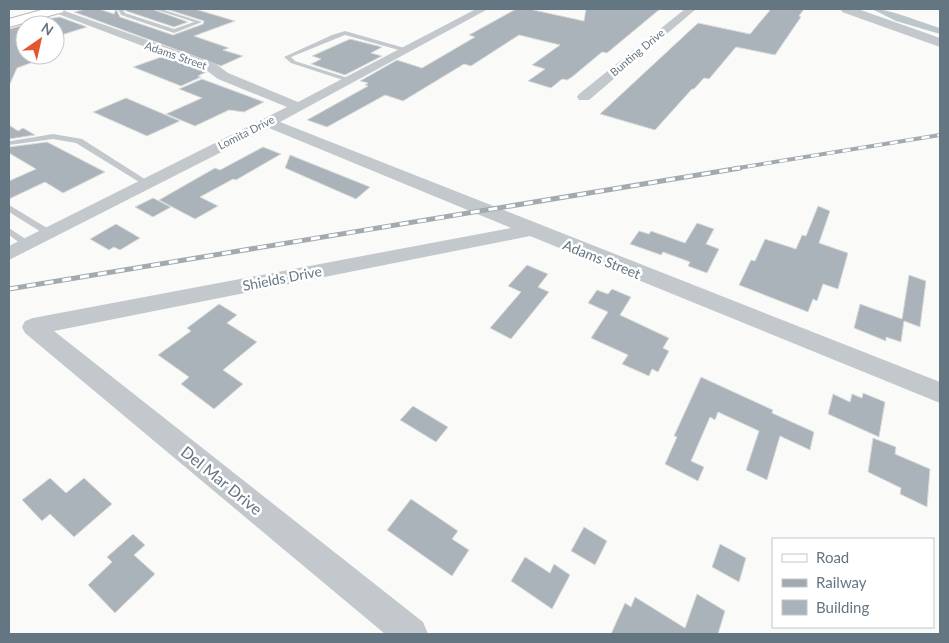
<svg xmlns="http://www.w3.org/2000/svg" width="949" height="643" font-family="Lato,sans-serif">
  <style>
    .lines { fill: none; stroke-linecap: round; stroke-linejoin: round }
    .canal { fill: #bbc7cb; fill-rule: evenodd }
    .building { fill: #aab3b9; stroke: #dcdcda }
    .primary-casing { stroke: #b5babe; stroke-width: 2 }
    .service { fill: #c3c8cc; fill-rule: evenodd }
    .minor { fill: #c3c8cc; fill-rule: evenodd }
    .tertiary { fill: #c3c8cc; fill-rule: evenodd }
    .primary { fill: #fff; fill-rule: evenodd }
    .rail-far1-casing { stroke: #a2aab0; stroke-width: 4 }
    .rail-casing { stroke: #a2aab0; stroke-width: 5 }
    .rail-far1 { stroke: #fff; stroke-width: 2.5; stroke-dasharray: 8; stroke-linecap: butt }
    .rail { stroke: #fff; stroke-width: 3; stroke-dasharray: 9; stroke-linecap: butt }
    .labels { text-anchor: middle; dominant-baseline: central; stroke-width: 5; stroke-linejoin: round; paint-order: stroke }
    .far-street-label { font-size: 11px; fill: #657683; stroke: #fff }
    .street-label { font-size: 14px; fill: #657683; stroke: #fff }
    .near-street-label { font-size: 16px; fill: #657683; stroke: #fff }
  </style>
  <rect width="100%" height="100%" fill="#fafaf8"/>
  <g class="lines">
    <path class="canal" d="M 872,9 C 888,8 923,23 940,28 L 940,34 L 896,21 Z"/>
  </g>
  <path class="building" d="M 86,9 L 99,9 L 114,14 L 116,9 L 120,17 L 173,35 L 203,24 L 204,21 L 166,9 L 195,9 L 235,21 L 194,36 L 229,48 L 223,50 L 243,56 L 221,66 L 74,12 Z
    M 125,9 L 152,9 L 188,22 L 174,27 L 126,11 Z
    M 516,9 L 529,9 L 584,21 L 586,9 L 660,9 L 607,53 L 602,52 L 572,77 L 567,80 L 562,79 L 551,88 L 528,81 L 545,69 L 532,65 L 560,45 L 519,35 L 471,66 L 464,64 L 403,101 L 385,95 L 327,127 L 307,120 L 368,86 L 365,85 L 368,83 L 360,81 L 397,60 L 422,68 L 475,37 L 469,35 Z
    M 771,9 L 804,9 L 799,16 L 801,17 L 775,55 L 736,47 L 709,79 L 704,78 L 694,89 L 692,89 L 655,130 L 600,114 L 698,23 L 750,34 Z
    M 60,17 L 87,27 L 55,37 L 55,25 L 25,25 L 25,48 L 23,53 L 39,60 L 17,68 L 9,86 L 9,29 L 46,19 Z
    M 350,39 L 382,47 L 371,53 L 382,56 L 345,75 L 311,64 L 321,59 L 312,56 Z
    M 164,56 L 205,72 L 206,72 L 198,76 L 201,77 L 181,86 L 133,67 Z
    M 202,79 L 264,102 L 244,112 L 229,110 L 195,126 L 166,114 L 202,98 L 179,89 Z
    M 126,98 L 180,121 L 147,136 L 93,112 Z
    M 9,125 L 18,131 L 23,128 L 35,135 L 9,139 Z
    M 47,142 L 105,172 L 63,193 L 45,182 L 9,199 L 9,181 L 36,169 L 9,153 L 9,147 Z
    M 263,147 L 281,154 L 236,180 L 233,179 L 200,197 L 218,206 L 195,219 L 159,200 L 215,168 L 220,170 Z
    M 290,155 L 370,187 L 356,199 L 285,168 Z
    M 153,198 L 171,207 L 153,217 L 135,207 Z
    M 818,206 L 830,211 L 819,243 L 848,253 L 838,289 L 823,284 L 817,301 L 813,299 L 808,312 L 739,285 L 751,260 L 755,261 L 765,239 L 796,249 L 802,235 L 806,236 Z
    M 697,223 L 714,229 L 706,244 L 719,249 L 707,273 L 688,266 L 690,262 L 663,252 L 661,255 L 630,244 L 639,231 L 649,234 L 651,231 L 685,243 Z
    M 116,224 L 140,238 L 120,250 L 114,247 L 109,250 L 90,239 Z
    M 527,265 L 548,274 L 538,287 L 549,292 L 511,339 L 490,328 L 521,292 L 508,286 Z
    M 909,275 L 926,281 L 920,327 L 904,321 L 901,342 L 886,337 L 886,341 L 854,328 L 860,304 L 902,319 Z
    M 612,289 L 631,297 L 620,315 L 669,338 L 663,348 L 669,351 L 658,372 L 652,369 L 649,376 L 622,364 L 628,355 L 591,338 L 608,312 L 588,303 L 597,290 L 608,294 Z
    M 219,304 L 237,315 L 227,323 L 257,342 L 223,370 L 243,384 L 214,409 L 181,384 L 189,377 L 158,355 L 191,331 L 187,328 Z
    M 701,377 L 773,410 L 772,413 L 814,432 L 810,450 L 780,436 L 767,480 L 746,470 L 759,431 L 718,412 L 715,420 L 710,417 L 691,461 L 704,467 L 698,481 L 665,464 L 677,437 L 674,436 Z
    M 863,393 L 885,402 L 879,437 L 828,414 L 833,394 L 850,402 L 852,394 L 862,398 Z
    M 413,406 L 448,427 L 436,442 L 400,420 Z
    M 873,438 L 896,447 L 895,454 L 930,469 L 927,507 L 900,494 L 901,488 L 868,472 Z
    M 50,478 L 66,493 L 84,478 L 112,504 L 74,537 L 50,514 L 42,521 L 22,500 Z
    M 411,499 L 458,531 L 452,539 L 469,550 L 452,576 L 387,530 Z
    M 584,527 L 607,541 L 595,565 L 571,551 Z
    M 133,534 L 145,545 L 134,555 L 155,574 L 115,613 L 88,585 L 112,562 L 107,557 Z
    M 720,544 L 746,558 L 739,582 L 712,567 Z
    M 525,557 L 550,573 L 554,564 L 570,575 L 552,609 L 511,581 Z
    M 697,594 L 725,611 L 718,634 L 611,634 L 625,603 L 631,607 L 635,597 L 685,628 Z"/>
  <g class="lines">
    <defs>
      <path id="primary" d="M 45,9 L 64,9 L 63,12 L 9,27 L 9,19 Z"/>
    </defs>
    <use href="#primary" class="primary-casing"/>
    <path class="service" d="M 118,9 L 123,9 L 125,13 L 174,29 L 194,22 L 154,9 L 161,9 L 202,22 L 174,33 L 121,15 Z
      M 345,31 L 408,49 L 409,50 L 406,52 L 345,35 L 291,57 L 295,61 L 351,79 L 352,80 L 349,82 L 291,63 L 284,57 L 332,35 Z
      M 53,134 L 82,139 L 151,183 L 147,186 L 144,185 L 76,143 L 53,139 L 9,145 L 9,141 L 11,141 Z
      M 9,205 L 52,231 L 54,233 L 49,236 L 46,235 L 9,212 Z
      M 9,228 L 30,242 L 32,244 L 30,246 L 24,246 L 9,235 Z"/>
    <path class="minor" d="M 45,9 L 59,9 L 216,64 L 228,73 L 298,102 L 476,9 L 488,9 L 280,122 L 940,382 L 940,403 L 530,236 L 54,331 L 423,622 L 428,634 L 385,634 L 25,333 L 22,327 L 25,321 L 33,318 L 511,228 L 269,128 L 9,260 L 9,246 L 287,107 L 218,79 L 206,70 Z
      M 685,9 L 696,9 L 589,100 L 579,100 L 577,97 L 579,94 Z"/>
    <path class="tertiary" d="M 841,9 L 858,9 L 940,38 L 940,47 L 842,12 Z"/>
    <use href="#primary" class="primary"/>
    <defs>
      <path id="rail-far1" d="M 732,169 L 940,135"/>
      <path id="rail" d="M 9,289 L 740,168"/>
    </defs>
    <use href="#rail-far1" class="rail-far1-casing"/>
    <use href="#rail" class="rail-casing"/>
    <use href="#rail-far1" class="rail-far1"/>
    <use href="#rail" class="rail"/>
  </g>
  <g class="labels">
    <g class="far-street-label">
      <text transform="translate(637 52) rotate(-40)">Bunting Drive</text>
      <text transform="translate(176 55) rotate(19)">Adams Street</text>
      <text transform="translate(246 132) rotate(-27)">Lomita Drive</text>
    </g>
    <g class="street-label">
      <text transform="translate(602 259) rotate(22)">Adams Street</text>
      <text transform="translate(282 278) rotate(-11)">Shields Drive</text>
    </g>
    <g class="near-street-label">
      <text transform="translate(222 480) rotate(39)">Del Mar Drive</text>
    </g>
  </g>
  <rect width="949" height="643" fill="none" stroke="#657683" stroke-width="20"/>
  <rect x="772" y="538" width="162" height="90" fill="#ffffff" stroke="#c1c8cd"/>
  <rect x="782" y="554" width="25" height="8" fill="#ffffff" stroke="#c1c8cd"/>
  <text x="816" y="563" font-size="15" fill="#657683">Road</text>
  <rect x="782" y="579" width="25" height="8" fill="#a2aab0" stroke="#c1c8cd"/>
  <text x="816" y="588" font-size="15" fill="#657683">Railway</text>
  <rect x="782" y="600" width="25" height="15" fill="#aab3b9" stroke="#c1c8cd"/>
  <text x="816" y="613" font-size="15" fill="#657683">Building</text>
  <g transform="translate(40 40) rotate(34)"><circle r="24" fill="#ffffff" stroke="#c1c8cd"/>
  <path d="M0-4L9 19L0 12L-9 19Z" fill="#e4572e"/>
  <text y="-8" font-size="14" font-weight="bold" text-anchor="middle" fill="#657683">N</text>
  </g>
</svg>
